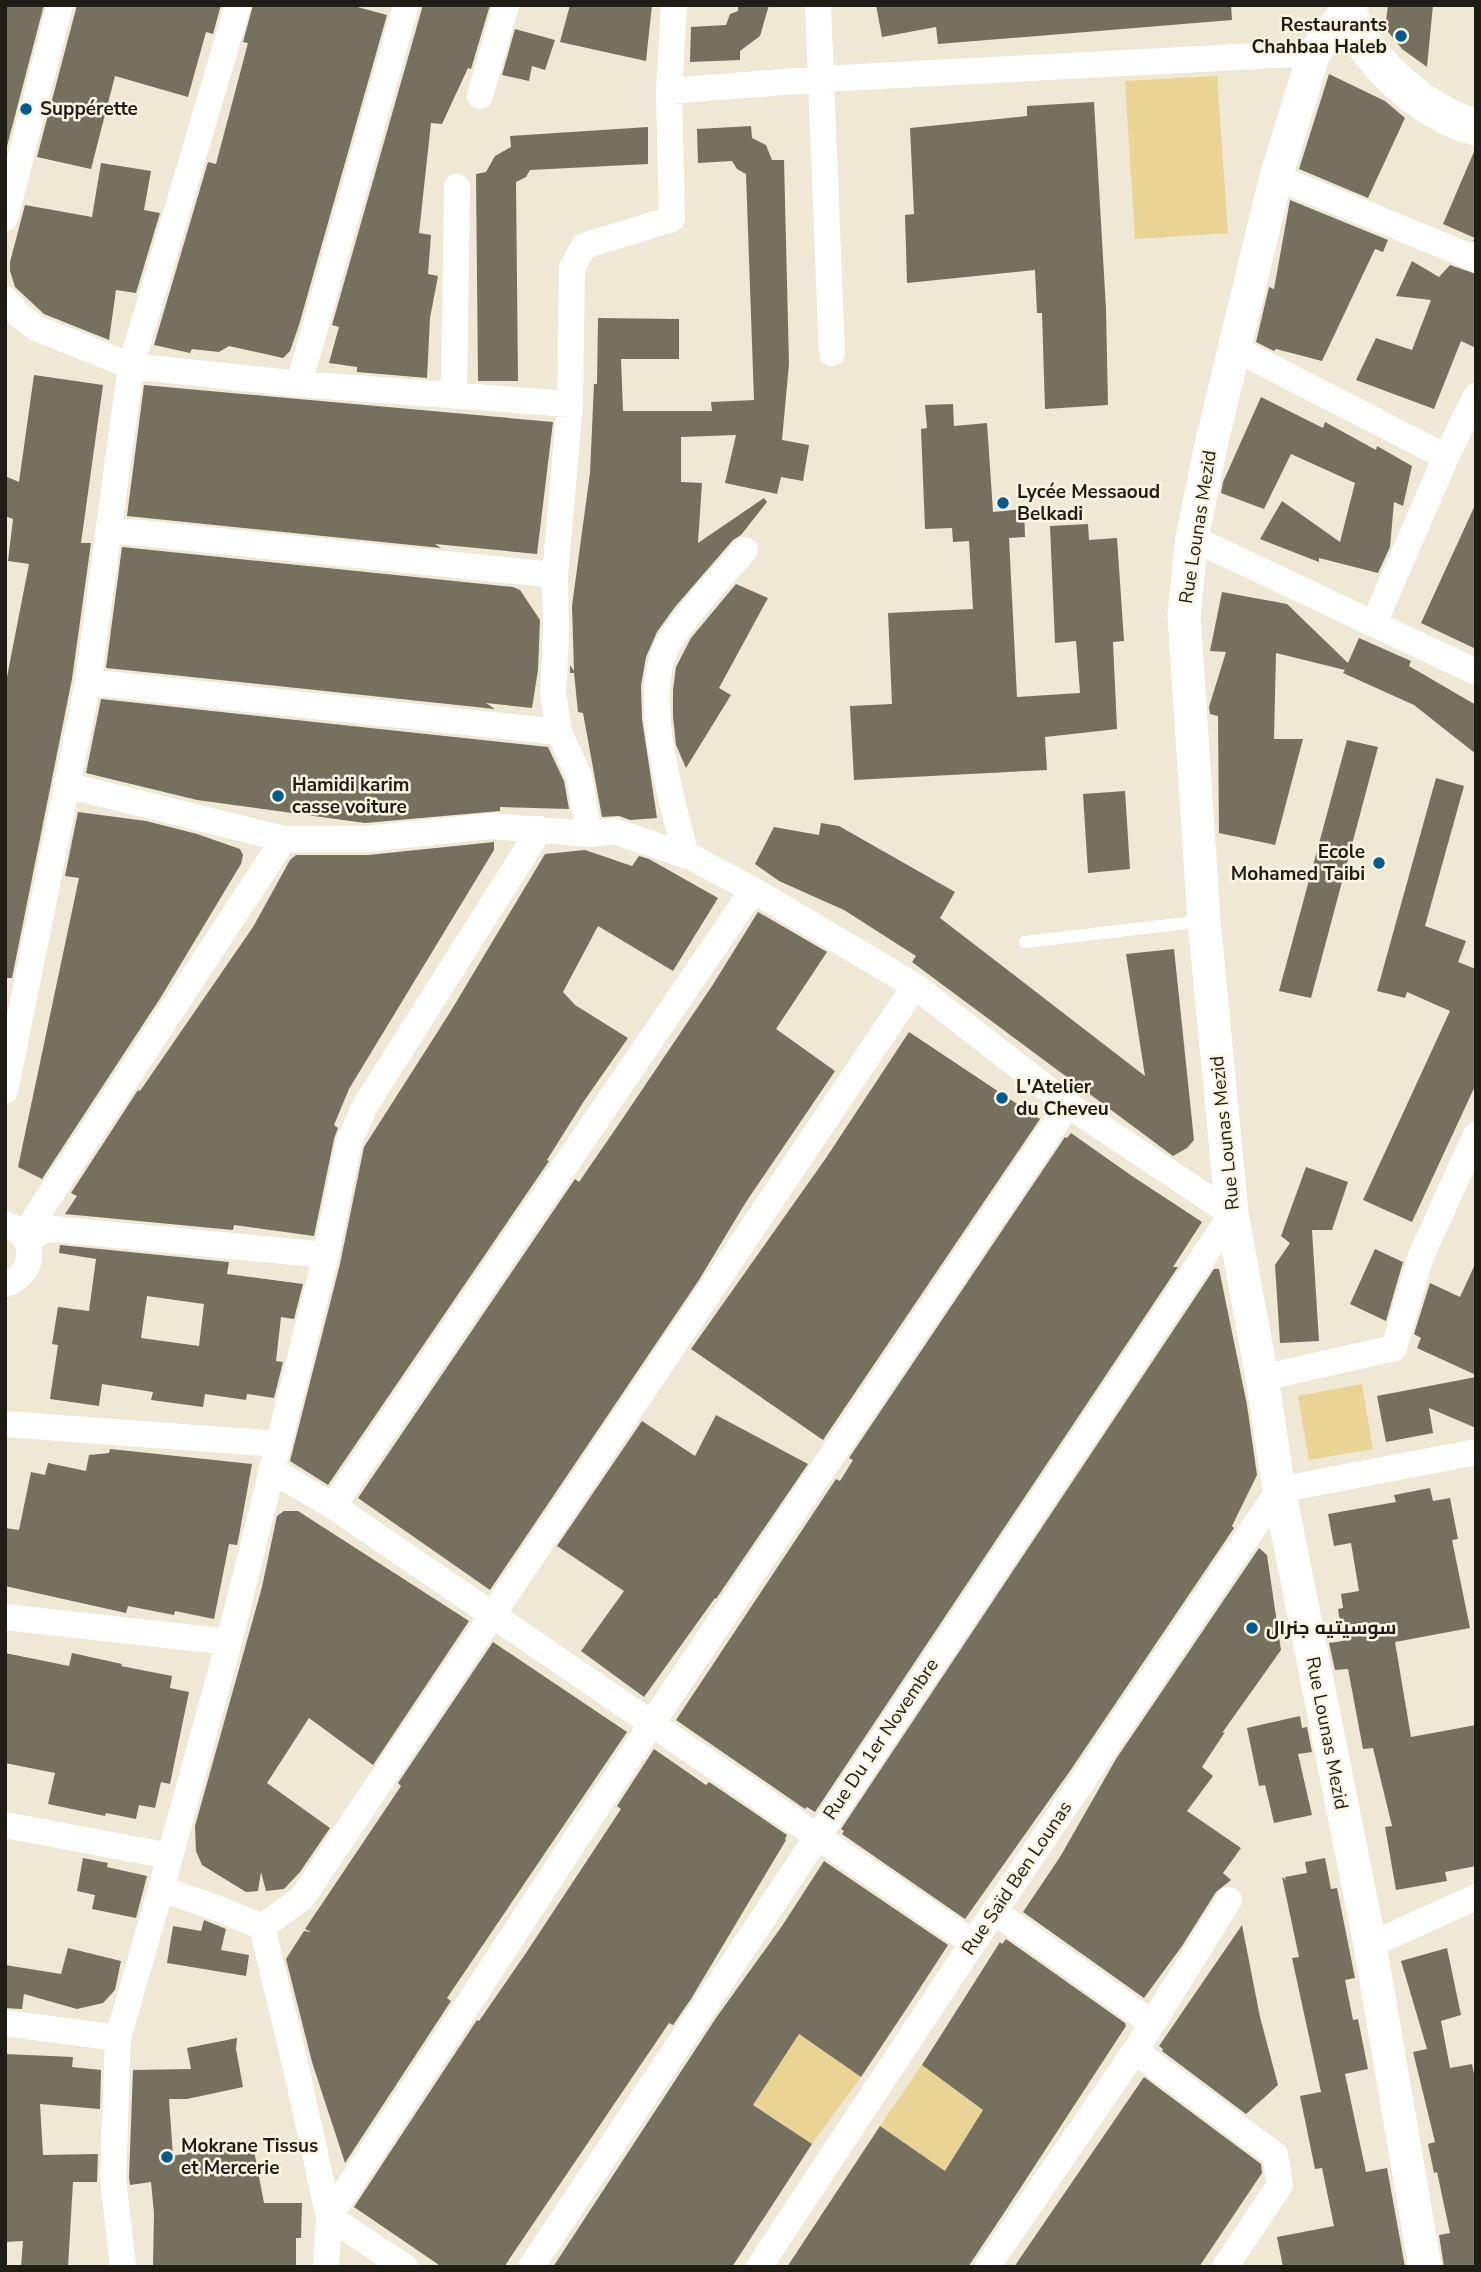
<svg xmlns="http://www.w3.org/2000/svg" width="1481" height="2272" font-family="'Nunito Sans',Cairo,sans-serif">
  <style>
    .green { fill: #e9d496 }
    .building { fill: #76715f; fill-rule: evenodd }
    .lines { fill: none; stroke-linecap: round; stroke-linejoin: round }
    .service { stroke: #fff; stroke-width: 12 }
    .minor { stroke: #fff; stroke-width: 26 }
    .tertiary { stroke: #fff; stroke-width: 33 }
    .secondary { stroke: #fff; stroke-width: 37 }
    .poi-dot { fill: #005b8c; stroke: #fcf5e1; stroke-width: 2.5 }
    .labels { text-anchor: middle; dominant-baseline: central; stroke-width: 5; stroke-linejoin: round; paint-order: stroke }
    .poi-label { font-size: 19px; font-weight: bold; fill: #1e1c15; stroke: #fcf5e1; text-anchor: start }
    .street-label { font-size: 19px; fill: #1e1c15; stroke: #fcf5e1 }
  </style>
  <rect width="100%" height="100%" fill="#eee8d4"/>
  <path class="green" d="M 1217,76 L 1228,233 L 1135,239 L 1125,81 Z
    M 1362,1384 L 1373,1449 L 1309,1460 L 1298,1396 Z
    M 799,2034 L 861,2077 L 812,2144 L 753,2105 Z
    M 922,2065 L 983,2110 L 945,2171 L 880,2126 Z"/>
  <path class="building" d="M 5,5 L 44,5 L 6,150 L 5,149 Z
    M 77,5 L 221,5 L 213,34 L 206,32 L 188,97 L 115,76 L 91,169 L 37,157 Z
    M 253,5 L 350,5 L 387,15 L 299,325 L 290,351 L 283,358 L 229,346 L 219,352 L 192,349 L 190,353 L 154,345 L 208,162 L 216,164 L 248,43 L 243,42 Z
    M 423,5 L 490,5 L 471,69 L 468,68 L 442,124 L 431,123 L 419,233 L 431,235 L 428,274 L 438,276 L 430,318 L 427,378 L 357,372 L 357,367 L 329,363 L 339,327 L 332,325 Z
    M 570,5 L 652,5 L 646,61 L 560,42 Z
    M 738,5 L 769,5 L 760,36 L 740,51 L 740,60 L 690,62 L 691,27 L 726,25 L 730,14 L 738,11 Z
    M 876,5 L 1231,5 L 1232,20 L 938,44 L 936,27 L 882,37 Z
    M 1388,5 L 1433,5 L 1427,67 L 1402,49 L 1385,28 Z
    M 515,29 L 555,40 L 545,70 L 532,66 L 529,81 L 502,75 Z
    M 1329,74 L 1385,101 L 1405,118 L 1368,198 L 1299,169 Z
    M 1094,102 L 1106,309 L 1108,405 L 1045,409 L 1042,313 L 1037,313 L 1035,270 L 907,283 L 905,215 L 914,214 L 910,128 L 1027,116 L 1027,106 Z
    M 751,126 L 752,138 L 766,145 L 772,160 L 784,160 L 789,364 L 782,440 L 809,445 L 803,481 L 781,477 L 777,494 L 725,483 L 736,435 L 681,437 L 681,482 L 702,483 L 698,543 L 764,498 L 767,502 L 741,535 L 733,540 L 675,607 L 657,632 L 646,657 L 641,686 L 642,719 L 657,818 L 630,820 L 619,816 L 602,817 L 583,713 L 578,712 L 574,673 L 570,673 L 570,665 L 574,671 L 572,606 L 590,473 L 594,384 L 597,384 L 598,318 L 679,319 L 679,359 L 621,359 L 623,411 L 712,411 L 711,402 L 754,400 L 746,174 L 737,169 L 732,161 L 698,163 L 697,129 Z
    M 648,127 L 648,164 L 530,170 L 526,177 L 516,182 L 518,381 L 478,381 L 476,174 L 486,172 L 495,156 L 511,147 L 510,136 Z
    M 1476,147 L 1476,242 L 1473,241 L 1475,238 L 1443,224 Z
    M 101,163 L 151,171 L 144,210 L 160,213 L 136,293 L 116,290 L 109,340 L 44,314 L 15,287 L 10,271 L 10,262 L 25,205 L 92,217 Z
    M 1290,200 L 1388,240 L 1383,252 L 1375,249 L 1322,361 L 1276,349 L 1274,351 L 1256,342 L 1269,287 L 1274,289 Z
    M 1412,261 L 1439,277 L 1450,265 L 1476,274 L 1476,348 L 1461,341 L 1434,409 L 1356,380 L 1376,338 L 1412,350 L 1431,300 L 1396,296 Z
    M 34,375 L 103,385 L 81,543 L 91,543 L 72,679 L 12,978 L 5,978 L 5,687 L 29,564 L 8,561 L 13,519 L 5,516 L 5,476 L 19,482 Z
    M 144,385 L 553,422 L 537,554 L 435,544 L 441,548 L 127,516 Z
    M 1261,397 L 1323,428 L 1325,422 L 1376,450 L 1377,446 L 1412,466 L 1403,506 L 1394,502 L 1390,547 L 1378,573 L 1319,558 L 1319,562 L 1260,539 L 1282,501 L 1340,542 L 1355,483 L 1291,454 L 1264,509 L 1221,493 L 1223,482 Z
    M 953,404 L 954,426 L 987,423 L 993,512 L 1024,509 L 1025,537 L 1009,538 L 1017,697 L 1080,693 L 1076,641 L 1055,643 L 1050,526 L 1088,524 L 1089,540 L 1117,538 L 1124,641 L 1113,642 L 1117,729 L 1045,737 L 1047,770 L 854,780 L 850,706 L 892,704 L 888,613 L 973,609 L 969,541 L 953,542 L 952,528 L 925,529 L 921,429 L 927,428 L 925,405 Z
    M 1476,503 L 1476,649 L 1421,623 Z
    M 122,547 L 513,587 L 520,590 L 540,620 L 538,670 L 532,708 L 486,703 L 495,709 L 106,668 Z
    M 736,584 L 768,598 L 719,688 L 731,695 L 686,768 L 676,745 L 673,716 L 673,690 L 676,667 L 691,638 Z
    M 1222,592 L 1287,604 L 1348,663 L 1359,638 L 1411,661 L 1409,666 L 1476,705 L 1476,754 L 1414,705 L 1343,673 L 1345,670 L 1276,653 L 1274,739 L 1303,739 L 1275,845 L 1219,833 L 1218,716 L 1210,714 L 1209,707 L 1226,652 L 1210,651 Z
    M 101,699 L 548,747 L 564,781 L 569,809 L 500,807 L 500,811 L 365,823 L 197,800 L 86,773 Z
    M 1347,740 L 1378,747 L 1311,998 L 1279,991 Z
    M 1436,778 L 1464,786 L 1425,926 L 1466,941 L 1458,962 L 1476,969 L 1476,1084 L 1412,1222 L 1363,1200 L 1450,1011 L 1407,992 L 1405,998 L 1377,991 Z
    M 1125,791 L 1130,869 L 1088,873 L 1083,794 Z
    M 78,812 L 146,821 L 197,834 L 240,849 L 243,855 L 241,864 L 161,997 L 42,1179 L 18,1167 L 79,878 L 65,876 Z
    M 821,823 L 839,826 L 955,892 L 940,918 L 1145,1076 L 1126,954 L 1174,949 L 1194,1140 L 1187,1148 L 1173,1156 L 912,962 L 916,956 L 844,910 L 779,881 L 755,864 L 774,827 L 819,835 Z
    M 494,842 L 494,850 L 349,1089 L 334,1125 L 338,1128 L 334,1139 L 314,1236 L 234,1225 L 233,1230 L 65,1214 L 77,1196 L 71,1193 L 138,1090 L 140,1091 L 253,927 L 290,860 L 296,855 L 368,855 Z
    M 585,850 L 632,866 L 639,856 L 649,859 L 718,898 L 673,971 L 598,926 L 563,992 L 575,1005 L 628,1038 L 584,1101 L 547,1160 L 549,1161 L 328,1485 L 290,1461 L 340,1264 L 364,1147 L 449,1014 L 545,854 Z
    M 758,912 L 827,952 L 776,1029 L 835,1071 L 746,1202 L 699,1280 L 490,1590 L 358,1498 L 575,1179 L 579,1182 L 623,1118 L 712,986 Z
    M 909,1032 L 1040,1119 L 823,1440 L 691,1349 L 826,1158 Z
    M 1071,1133 L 1132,1176 L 1202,1222 L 1173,1267 L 1178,1267 L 815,1812 L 807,1807 L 805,1809 L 676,1720 L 836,1479 L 840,1481 L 853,1460 L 849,1458 L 1065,1137 L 1067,1138 Z
    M 1306,1167 L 1348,1182 L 1332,1230 L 1312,1230 L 1319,1341 L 1280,1343 L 1275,1265 L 1290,1243 L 1281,1236 Z
    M 60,1245 L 229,1262 L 227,1274 L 303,1284 L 294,1319 L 281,1317 L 276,1361 L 283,1362 L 274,1398 L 247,1394 L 246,1400 L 205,1394 L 203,1407 L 151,1400 L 153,1392 L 102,1384 L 99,1406 L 50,1399 L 58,1345 L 52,1344 L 58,1307 L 89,1311 L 96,1259 L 59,1253 ZM 147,1296 L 204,1304 L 199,1346 L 141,1338 Z
    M 1375,1249 L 1403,1262 L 1386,1321 L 1350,1304 Z
    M 1476,1262 L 1476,1375 L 1417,1348 L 1421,1338 L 1414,1334 L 1430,1283 L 1460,1297 Z
    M 1214,1269 L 1219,1269 L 1247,1405 L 1257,1475 L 1232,1526 L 1234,1528 L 1070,1771 L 965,1919 L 842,1834 L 844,1831 L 841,1829 Z
    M 1476,1377 L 1476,1428 L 1429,1408 L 1433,1433 L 1386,1442 L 1377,1396 Z
    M 716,1415 L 808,1464 L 716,1599 L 715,1598 L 644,1697 L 581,1651 L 624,1591 L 557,1546 L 642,1421 L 695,1456 Z
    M 110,1449 L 252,1464 L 239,1536 L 237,1545 L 229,1544 L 214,1619 L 175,1611 L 174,1615 L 128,1606 L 126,1613 L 5,1586 L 5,1528 L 19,1530 L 31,1472 L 45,1475 L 48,1463 L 86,1471 L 89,1455 L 109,1453 Z
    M 1430,1488 L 1433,1501 L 1450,1498 L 1458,1539 L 1452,1540 L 1470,1628 L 1395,1642 L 1411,1737 L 1476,1725 L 1476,1866 L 1445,1872 L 1447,1881 L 1396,1890 L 1385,1827 L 1392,1826 L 1373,1748 L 1363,1749 L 1348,1669 L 1335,1670 L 1329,1643 L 1343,1641 L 1338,1609 L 1343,1608 L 1341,1594 L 1359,1591 L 1351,1543 L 1334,1546 L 1328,1514 L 1396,1502 L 1394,1495 Z
    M 284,1511 L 298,1511 L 469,1621 L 373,1765 L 309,1718 L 267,1783 L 330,1828 L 300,1872 L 284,1889 L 266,1891 L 261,1872 L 258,1891 L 246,1892 L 202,1865 L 196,1851 L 195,1826 L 262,1587 L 277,1516 Z
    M 1259,1548 L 1267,1555 L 1281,1650 L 1222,1733 L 1225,1732 L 1202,1767 L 1213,1776 L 1187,1811 L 1241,1848 L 1223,1873 L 1231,1880 L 1216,1892 L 1182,1946 L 1144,1998 L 1023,1912 L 1060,1857 L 1116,1759 Z
    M 493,1642 L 627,1732 L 447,1998 L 451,2001 L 345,2163 L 312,2062 L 286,1959 L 304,1931 L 311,1932 L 305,1929 L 401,1786 L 398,1783 Z
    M 5,1653 L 69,1666 L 72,1653 L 122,1664 L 121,1666 L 172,1676 L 170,1688 L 189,1692 L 170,1784 L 161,1782 L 155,1808 L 139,1805 L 136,1819 L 106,1813 L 105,1816 L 48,1804 L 55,1773 L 5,1763 Z
    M 1300,1716 L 1302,1728 L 1307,1727 L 1312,1752 L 1298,1754 L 1312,1815 L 1274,1823 L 1265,1785 L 1259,1786 L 1247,1728 Z
    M 654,1749 L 706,1785 L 709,1782 L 787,1835 L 785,1839 L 786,1840 L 691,1999 L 673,2025 L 669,2023 L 504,2267 L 442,2267 L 354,2207 L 477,2020 L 479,2021 L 526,1953 L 621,1809 L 617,1806 Z
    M 83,1858 L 108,1863 L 107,1867 L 147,1876 L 136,1918 L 92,1909 L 95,1895 L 77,1891 Z
    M 1325,1858 L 1331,1889 L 1337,1888 L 1355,1978 L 1345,1980 L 1353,2020 L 1358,2019 L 1368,2069 L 1345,2074 L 1366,2172 L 1387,2168 L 1405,2267 L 1283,2267 L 1277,2237 L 1334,2226 L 1322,2168 L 1315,2169 L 1300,2096 L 1321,2092 L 1292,1958 L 1299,1957 L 1282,1877 L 1286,1880 L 1285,1877 L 1307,1873 L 1305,1862 Z
    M 824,1861 L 948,1945 L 907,2008 L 861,2077 L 799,2034 L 753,2105 L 812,2144 L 732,2267 L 553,2267 L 716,2018 L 782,1926 Z
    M 204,1920 L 226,1929 L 221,1950 L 249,1955 L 246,1976 L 167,1963 L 173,1926 L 201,1931 Z
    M 1242,1925 L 1260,2017 L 1278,2085 L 1246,2114 L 1162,2051 L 1163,2049 L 1159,2046 Z
    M 1006,1939 L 1125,2023 L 1126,2026 L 1006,2210 L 968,2267 L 787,2267 L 880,2126 L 945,2171 L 983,2110 L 922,2065 L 1000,1942 L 1002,1944 Z
    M 68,1948 L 121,1961 L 115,1990 L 103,2003 L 77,2009 L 24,1994 L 22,2009 L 5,2008 L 5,1965 L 61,1974 Z
    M 1447,1948 L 1461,2015 L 1441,2021 L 1450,2068 L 1472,2064 L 1476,2084 L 1476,2267 L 1444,2267 L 1439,2235 L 1450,2233 L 1437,2172 L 1434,2173 L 1428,2144 L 1435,2142 L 1413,2052 L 1427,2049 L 1401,1961 Z
    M 237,2038 L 236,2049 L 243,2087 L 187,2099 L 169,2099 L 173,2156 L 252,2140 L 264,2203 L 302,2203 L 301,2238 L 296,2238 L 296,2267 L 153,2267 L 154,2213 L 151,2182 L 130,2185 L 129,2178 L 133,2070 L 191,2069 L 187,2048 Z
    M 5,2054 L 73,2057 L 72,2067 L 101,2070 L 100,2109 L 40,2104 L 43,2155 L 98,2154 L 97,2182 L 73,2182 L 68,2267 L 21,2267 L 23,2241 L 5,2242 Z
    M 1144,2077 L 1261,2164 L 1262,2173 L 1199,2267 L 1014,2267 Z"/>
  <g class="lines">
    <path class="service" d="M 1025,942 L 1204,921"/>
    <path class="minor" d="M 818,5 L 832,353
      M 669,91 L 822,79 L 1314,53
      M 480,96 L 506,5
      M 1276,177 L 1476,259
      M 5,218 L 60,5
      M 5,299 L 18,314 L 36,328 L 131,366 L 299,384 L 570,404
      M 1234,348 L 1446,457
      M 299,384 L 406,5
      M 454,395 L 457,187
      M 110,530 L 555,575
      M 1192,538 L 1476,672
      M 1374,623 L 1446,457 L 1476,396
      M 88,682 L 559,732
      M 66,785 L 284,839
      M 540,829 L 365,1106 L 349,1142 L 326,1255 L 229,1642 L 161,1889 L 214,1907 L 262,1927 L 302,1898 L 915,986
      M 589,834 L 579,776 L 559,732 L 553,693 L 556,635 L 555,575 L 570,404 L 572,268 L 584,246 L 672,219 L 669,91 L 674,5
      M 686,856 C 672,799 638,693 670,641 C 691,608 720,579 745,550
      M 5,1091 L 88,682 L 131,366 L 238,5
      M 5,1224 C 38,1234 37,1274 5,1284
      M 24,1235 L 284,839 L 366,839 L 491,826 L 589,834 L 614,831 L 693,858 L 753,890 L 915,986 L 1068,1105 L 1232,1214 L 531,2267
      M 26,1240 L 43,1231 L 53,1229 L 326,1255
      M 1262,1378 L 1394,1348 L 1421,1256 L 1476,1135
      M 5,1424 L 278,1444
      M 271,1470 L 333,1506 L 973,1943
      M 333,1506 L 753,890
      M 5,1617 L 229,1642
      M 5,1825 L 170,1856
      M 995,1912 L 1152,2023
      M 262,1927 L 294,2059 L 329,2217 L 405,2267
      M 1370,1945 L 1476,1897
      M 5,2023 L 118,2038
      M 1135,2051 L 1275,2155 L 1280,2185 L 1225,2267
      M 123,2267 L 113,2179 L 118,2038 L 161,1889
      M 326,2267 L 329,2217 L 652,1723 L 1068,1105
      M 759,2267 L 973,1943 L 1279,1490 L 1476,1452
      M 987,2267 L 1135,2051 L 1229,1900"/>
    <path class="tertiary" d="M 1348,10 L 1314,53 L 1276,177 L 1212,441 L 1192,538 L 1184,615 L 1204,920 L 1232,1214 L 1262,1378 L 1279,1490 L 1370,1945 L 1425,2267"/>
    <path class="secondary" d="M 1347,5 C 1357,56 1427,116 1476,127"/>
  </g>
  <g class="poi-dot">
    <circle cx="1401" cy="36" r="7"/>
    <circle cx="26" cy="109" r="7"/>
    <circle cx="1003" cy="503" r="7"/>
    <circle cx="278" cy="796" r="7"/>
    <circle cx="1379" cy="863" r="7"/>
    <circle cx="1002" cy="1098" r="7"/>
    <circle cx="1252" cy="1628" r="7"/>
    <circle cx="167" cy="2157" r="7"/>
  </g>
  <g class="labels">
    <g class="poi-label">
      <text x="1387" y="25" text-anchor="end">Restaurants<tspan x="1387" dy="22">Chahbaa Haleb</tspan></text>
      <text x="40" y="109">Suppérette</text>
      <text x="1017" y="492">Lycée Messaoud<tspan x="1017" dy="22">Belkadi</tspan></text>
      <text x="292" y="785">Hamidi karim<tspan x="292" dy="22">casse voiture</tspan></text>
      <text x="1365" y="852" text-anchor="end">Ecole<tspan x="1365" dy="22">Mohamed Taibi</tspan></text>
      <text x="1016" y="1087">L'Atelier<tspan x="1016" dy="22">du Cheveu</tspan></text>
      <text x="1266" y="1628">سوسيتيه جنرال</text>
      <text x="181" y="2146">Mokrane Tissus<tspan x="181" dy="22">et Mercerie</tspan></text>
    </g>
    <g class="street-label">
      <text transform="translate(1198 527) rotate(-81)">Rue Lounas Mezid</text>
      <text transform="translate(1225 1133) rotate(-96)">Rue Lounas Mezid</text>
      <text transform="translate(1327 1733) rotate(79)">Rue Lounas Mezid</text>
      <text transform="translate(881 1739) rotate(-56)">Rue Du 1er Novembre</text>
      <text transform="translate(1017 1878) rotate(-56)">Rue Saïd Ben Lounas</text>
    </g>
  </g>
  <rect width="1481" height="2272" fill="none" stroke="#1e1c15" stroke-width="14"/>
</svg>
